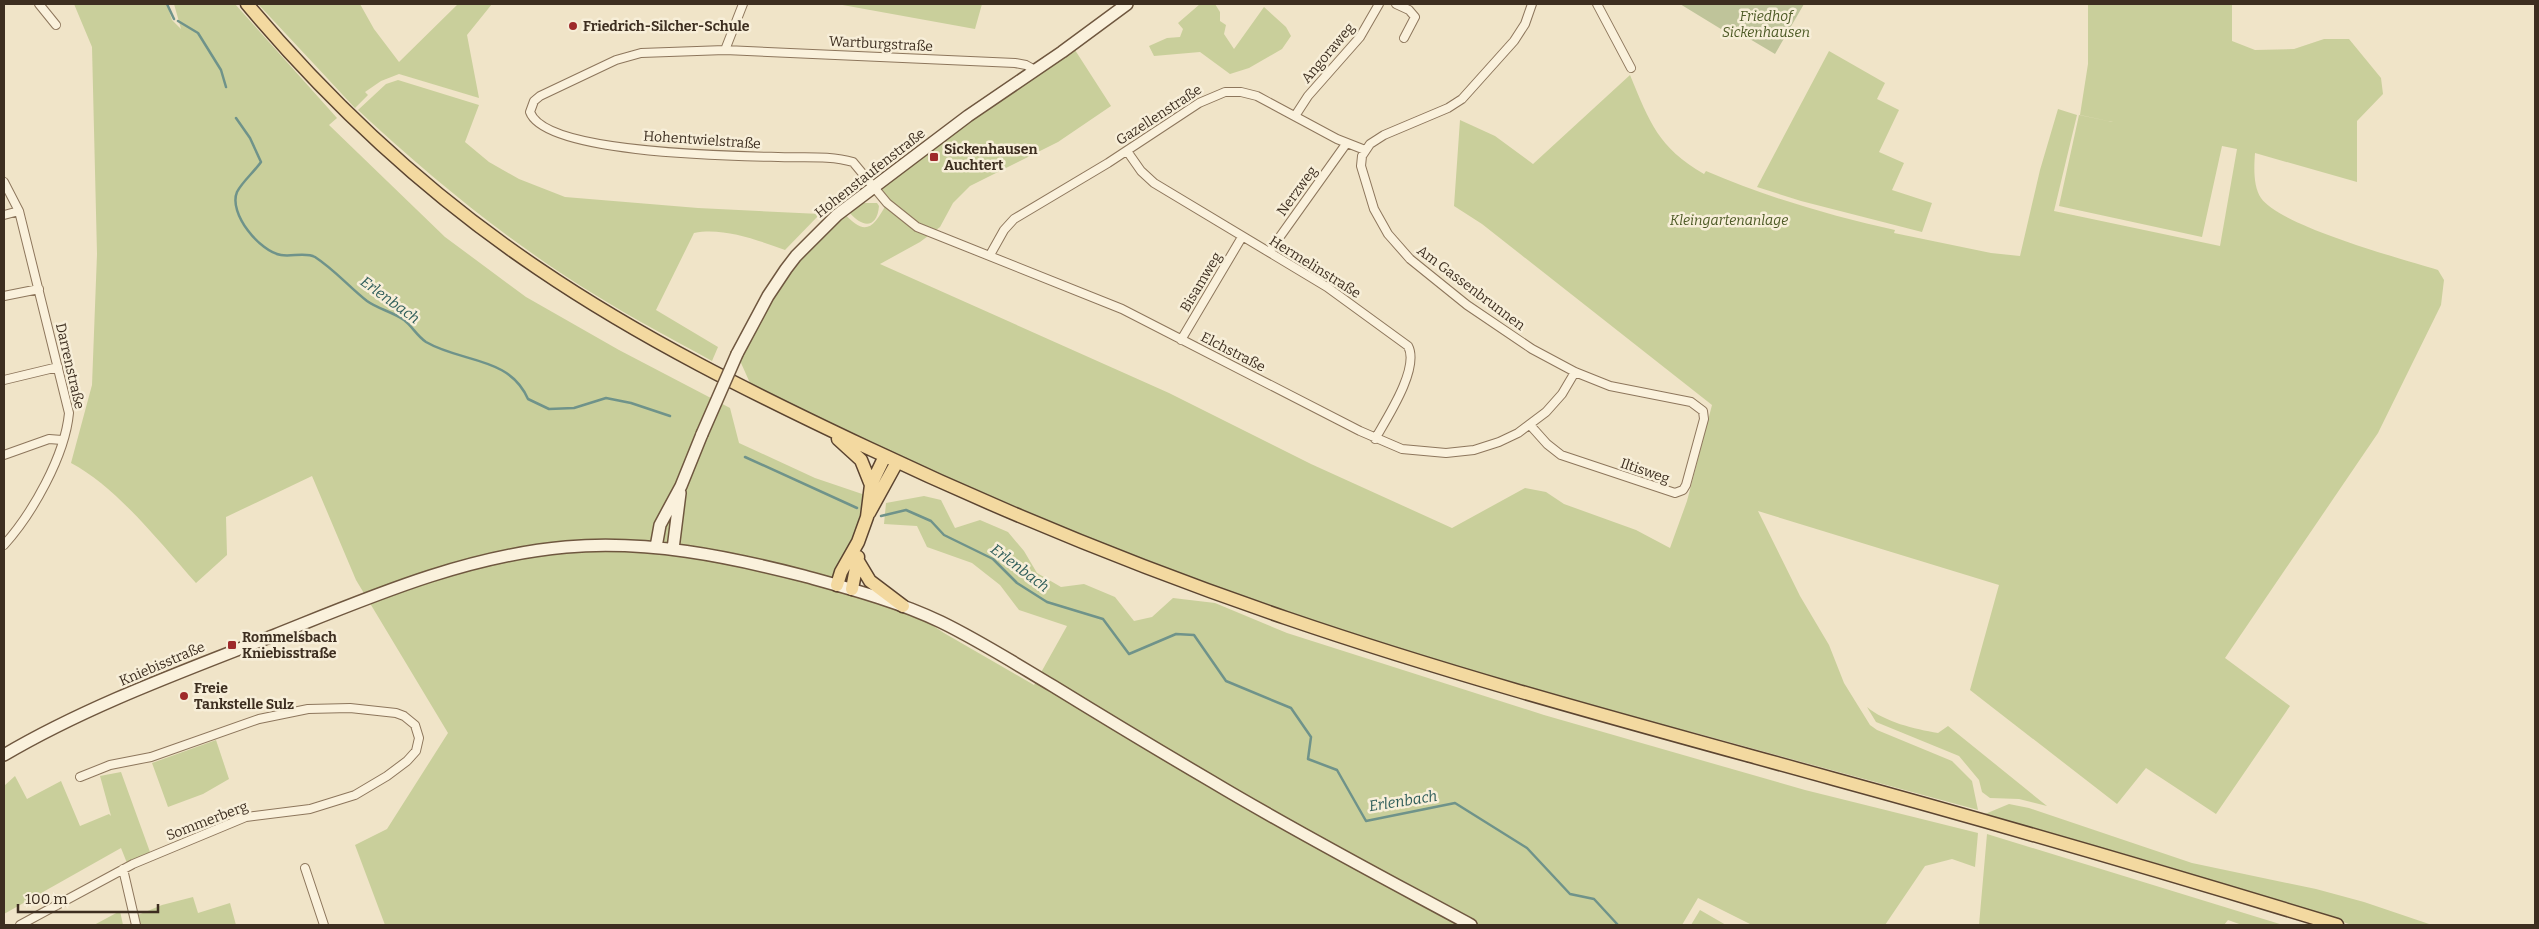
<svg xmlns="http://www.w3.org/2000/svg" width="2539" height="929" font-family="Bitter,serif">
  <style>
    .green { fill: #c9cf9b }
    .cemetery { fill: #bfc49a }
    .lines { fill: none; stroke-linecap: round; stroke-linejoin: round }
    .stream { stroke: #6f938a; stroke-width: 2.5 }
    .street-casing { stroke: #8d765c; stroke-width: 10 }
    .secondary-casing { stroke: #6f573f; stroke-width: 14 }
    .primary-casing { stroke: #5b4430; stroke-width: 15 }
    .street { stroke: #faf1dc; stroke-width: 8 }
    .secondary { stroke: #faf1dc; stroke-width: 11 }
    .primary { stroke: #f3d9a0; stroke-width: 12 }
    .secondary-bridge-casing { stroke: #6f573f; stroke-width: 14; stroke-linecap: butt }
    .secondary-bridge { stroke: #faf1dc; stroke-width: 11 }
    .poi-dot { fill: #9e2a2b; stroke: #f7eed8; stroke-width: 2 }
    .labels { text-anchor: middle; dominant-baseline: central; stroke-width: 5; stroke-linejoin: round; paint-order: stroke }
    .park-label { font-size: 14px; font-style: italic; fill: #4d5a26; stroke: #f7eed8 }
    .poi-label { font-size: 14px; font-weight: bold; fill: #3d2e20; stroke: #f7eed8; text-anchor: start }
    .street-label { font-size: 14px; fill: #3d2e20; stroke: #f7eed8 }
    .water-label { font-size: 15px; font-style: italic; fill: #2f5d5a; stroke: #f7eed8 }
  </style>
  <rect width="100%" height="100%" fill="#f0e4c8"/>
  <path class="green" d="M 74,4 L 167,4 L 172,20 L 181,29 L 174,4 L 235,4 L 337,118 L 329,125 L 445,237 L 526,297 L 619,350 L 730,408 L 739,443 L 815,478 L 874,498 L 837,585 L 903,606 L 944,633 L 1034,685 L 1067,626 L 1019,610 L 1000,585 L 972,563 L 927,547 L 917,526 L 884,524 L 886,503 L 924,496 L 941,500 L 955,528 L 980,520 L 1008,532 L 1024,551 L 1037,573 L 1061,587 L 1084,584 L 1115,597 L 1134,621 L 1152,617 L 1173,598 L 1215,603 L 1287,633 L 1544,715 L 1805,790 L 1978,833 L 1975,867 L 1952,859 L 1925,866 L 1885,925 L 1752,925 L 1698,898 L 1682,925 L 385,925 L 355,845 L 387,829 L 448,733 L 356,580 L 312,476 L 226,517 L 227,555 L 196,583 C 161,544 117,487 71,463 L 92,385 L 97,254 L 92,47 Z
    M 258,4 L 360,4 L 374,29 L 399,62 L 458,4 L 492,4 L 467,35 L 479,98 L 399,74 L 381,81 L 365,92 L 368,95 L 355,108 Z
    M 837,4 L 982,4 L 975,29 Z
    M 1200,4 L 1215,4 L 1220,12 L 1220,21 L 1226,25 L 1224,34 L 1234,49 L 1264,7 L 1286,27 L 1291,36 L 1282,49 L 1249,68 L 1230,74 L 1200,52 L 1154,56 L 1149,46 L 1167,38 L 1180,37 L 1183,29 L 1178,23 Z
    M 2088,4 L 2232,4 L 2232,41 L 2255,50 L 2294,49 L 2324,39 L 2349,39 L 2381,78 L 2383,94 L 2357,121 L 2357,182 L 2255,153 C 2254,167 2253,186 2261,198 C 2280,226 2402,259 2438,270 L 2444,280 L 2441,305 L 2378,433 L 2225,658 L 2290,706 L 2216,814 L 2146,768 L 2117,804 L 1970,690 L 1999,585 L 1758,511 L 1800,596 L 1829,645 L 1844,683 L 1870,725 L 1877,730 L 1952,761 L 1972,781 L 1978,810 L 1692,732 L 1616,719 L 1155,570 L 754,392 L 737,354 L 768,296 L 842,211 C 865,237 872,230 887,203 L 873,188 L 968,116 L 1075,50 L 1111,106 L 1058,142 L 970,186 L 953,203 L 940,227 L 920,242 L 880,264 L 1169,393 L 1311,464 L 1452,528 L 1525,488 L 1546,492 L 1564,504 L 1636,530 L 1670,548 L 1687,501 L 1712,405 L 1482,224 L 1454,206 L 1460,120 L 1495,136 L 1533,164 L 1630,75 C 1650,123 1658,147 1704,174 L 1706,171 C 1766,197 1831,216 1895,230 L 1894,233 L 1991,253 L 2020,256 L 2040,170 L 2058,109 L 2077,115 L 2054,211 L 2220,246 L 2237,149 L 2222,146 L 2202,237 L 2059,206 L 2079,115 L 2113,122 L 2080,115 L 2088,64 Z
    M 1829,51 L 1885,83 L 1877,99 L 1899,110 L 1879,152 L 1904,163 L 1892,190 L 1932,203 L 1922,232 L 1801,201 L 1757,187 Z
    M 398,80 L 479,105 L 465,142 L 489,162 L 519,179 L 565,197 L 698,208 L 820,214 L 785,250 C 757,240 723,227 694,233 L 656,310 L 718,347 L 712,361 C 674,340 634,319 597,296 C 510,243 431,178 358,110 L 386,84 Z
    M 864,203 L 877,203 L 879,206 C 877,230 861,227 849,212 Z
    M 1867,707 C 1885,722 1914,729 1938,733 L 1948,726 L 2047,806 L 2019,799 L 1990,798 L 1982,792 L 1979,780 L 1959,756 L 1876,722 Z
    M 216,740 L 229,779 L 203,794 L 168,807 L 152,763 Z
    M 121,772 L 150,852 L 127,863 L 121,848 L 4,914 L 4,786 L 15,776 L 27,799 L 61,781 L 80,826 L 109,814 L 111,816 L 100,776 Z
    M 2009,804 L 2029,808 L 2192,863 L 2316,889 L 2364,902 L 2432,925 L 2352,925 L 2166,866 L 1985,814 Z
    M 1987,834 L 2244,913 L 2283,925 L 2242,925 L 2228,920 L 2224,925 L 1979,925 Z
    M 193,897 L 198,913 L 230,903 L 236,925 L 140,925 L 138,915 L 162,905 Z
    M 1700,910 L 1726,925 L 1691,925 Z
    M 120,911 L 123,925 L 94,925 Z"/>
  <path class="cemetery" d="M 1680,4 L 1804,4 L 1775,54 L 1738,32 L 1734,37 Z"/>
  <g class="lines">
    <path class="stream" d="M 167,4 L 174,19
      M 178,21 L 198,33 L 221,70 L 226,87
      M 236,118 L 250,138 L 261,162 C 254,172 242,182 237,192 C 228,213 260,252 281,255 C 291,257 306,252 315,257 C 335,270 349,287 367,301 C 378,309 393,312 404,320 C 412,326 417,336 426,342 C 462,363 509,356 528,399 L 549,409 L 574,408 L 606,398 L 631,403 L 670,416
      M 745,457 L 857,508
      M 881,516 L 906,510 L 931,521 L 944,535 L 993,559 L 1017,583 L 1047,602 L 1103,619 L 1129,654 L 1176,634 L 1194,635 L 1226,681 L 1291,708 L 1311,737 L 1308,759 L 1337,770 L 1366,821 L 1455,803 L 1527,848 L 1570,894 L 1594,899 L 1618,925"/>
    <defs>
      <path id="street" d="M 39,4 L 56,25
        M 1396,4 L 1409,10 L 1415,17 L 1404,38
        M 1597,4 L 1631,68
        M 725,50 L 743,4
        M 1035,70 L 1026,65 L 1015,63 L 725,50 L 641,53 L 616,60 L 540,96 L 534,101 L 530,112 C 545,154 736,156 778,157 C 802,158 830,155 853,162 L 887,203 L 917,227 L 1122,309 L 1360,431 L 1402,449 L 1446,453 L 1474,450 L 1499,442 L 1518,433 L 1546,412 L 1562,394 L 1575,372
        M 1295,116 L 1308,96 L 1360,37 L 1379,4
        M 1127,151 L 1141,171 L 1154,183 L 1327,287 L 1408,346 C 1420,368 1387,418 1375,439
        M 4,182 L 19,211 L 69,413 C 65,456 32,514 4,545
        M 4,215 L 19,211
        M 1269,252 L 1346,144
        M 990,255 L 1004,230 L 1014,219 L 1108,163 L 1199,103 L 1225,92 L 1241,92 L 1257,96 L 1337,139 L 1365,150
        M 4,296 L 39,289
        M 1181,340 L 1242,237
        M 4,380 L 58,367
        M 1530,425 L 1547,444 L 1561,455 L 1675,493 L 1683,490 L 1686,485 L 1704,419 L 1703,411 L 1691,402 L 1610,386 L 1575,372 L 1532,349 L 1467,305 L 1410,259 L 1388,234 L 1374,209 L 1361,166 L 1362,156 L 1370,144 L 1384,135 L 1448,108 L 1462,99 L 1514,41 L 1525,24 L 1532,4
        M 4,455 L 49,439 L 62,440
        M 305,868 L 324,925
        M 123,869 L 136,925
        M 20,925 L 133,864 L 246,817 L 310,809 L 355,795 L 387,776 L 407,761 L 416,751 L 419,738 L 415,725 L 404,716 L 396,713 L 350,708 L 308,709 L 259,719 L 151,757 L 110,765 L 80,777"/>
      <path id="secondary" d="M 737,354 L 768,296 L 786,269 L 796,256 L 837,215 L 968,116 L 1062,52 L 1127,4
        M 656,547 L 660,525 L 681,486 L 702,434
        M 673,549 L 680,493
        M 4,755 C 89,705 184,671 275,635 C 370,597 464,556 566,547 C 648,540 726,556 804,576 C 851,589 897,601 941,622 C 980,641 1016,664 1053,686 C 1105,718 1158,750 1211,781 C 1296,832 1384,878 1471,925"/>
      <path id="primary" d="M 247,4 C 332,105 429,195 539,269 C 642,339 754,394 866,447 C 1003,512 1143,569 1286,618 C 1467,680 1650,728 1834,779 C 2002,825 2170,874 2337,925
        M 838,439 L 861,460 L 871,485
        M 869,513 L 897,462
        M 858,561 L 870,581 L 903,606
        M 837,585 L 841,572 L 858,542 L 867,517 L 871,485 L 885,456
        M 852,589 L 858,557"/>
    </defs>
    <use href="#street" class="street-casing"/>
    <use href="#secondary" class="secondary-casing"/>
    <use href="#primary" class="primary-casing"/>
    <use href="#street" class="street"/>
    <use href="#secondary" class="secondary"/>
    <use href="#primary" class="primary"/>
    <defs>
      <path id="secondary-bridge" d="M 702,434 L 737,354"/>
    </defs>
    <use href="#secondary-bridge" class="secondary-bridge-casing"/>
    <use href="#secondary-bridge" class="secondary-bridge"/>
  </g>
  <g class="poi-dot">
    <circle cx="573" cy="26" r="5"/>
    <rect x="929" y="152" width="10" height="10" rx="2.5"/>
    <rect x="227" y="640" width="10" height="10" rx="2.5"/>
    <circle cx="184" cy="696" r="5"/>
  </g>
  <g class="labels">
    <g class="park-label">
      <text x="1766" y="16">Friedhof<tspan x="1766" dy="16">Sickenhausen</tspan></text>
      <text x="1729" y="220">Kleingartenanlage</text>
    </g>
    <g class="poi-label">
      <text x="583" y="26">Friedrich-Silcher-Schule</text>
      <text x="944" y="149">Sickenhausen<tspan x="944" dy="16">Auchtert</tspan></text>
      <text x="242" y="637">Rommelsbach<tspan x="242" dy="16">Kniebisstraße</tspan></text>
      <text x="194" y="688">Freie<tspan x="194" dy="16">Tankstelle Sulz</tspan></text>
    </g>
    <g class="street-label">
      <text transform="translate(881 44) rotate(3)">Wartburgstraße</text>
      <text transform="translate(1328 53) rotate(-50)">Angoraweg</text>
      <text transform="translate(1159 115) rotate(-33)">Gazellenstraße</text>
      <text transform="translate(702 140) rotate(4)">Hohentwielstraße</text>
      <text transform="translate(870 173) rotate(-38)">Hohenstaufenstraße</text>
      <text transform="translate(1297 191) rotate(-54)">Nerzweg</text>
      <text transform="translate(1315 267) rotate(32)">Hermelinstraße</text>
      <text transform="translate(1201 282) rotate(-59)">Bisamweg</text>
      <text transform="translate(1471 288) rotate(37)">Am Gassenbrunnen</text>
      <text transform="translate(1233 352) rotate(27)">Elchstraße</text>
      <text transform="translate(70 366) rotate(77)">Darrenstraße</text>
      <text transform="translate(1645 471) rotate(19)">Iltisweg</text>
      <text transform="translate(162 664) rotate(-23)">Kniebisstraße</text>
      <text transform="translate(207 821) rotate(-21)">Sommerberg</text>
    </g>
    <g class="water-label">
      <text transform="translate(390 300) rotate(36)">Erlenbach</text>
      <text transform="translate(1020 568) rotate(37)">Erlenbach</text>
      <text transform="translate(1403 801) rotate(-9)">Erlenbach</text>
    </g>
  </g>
  <rect width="2539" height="929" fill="none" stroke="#3d2e20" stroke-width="10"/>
  <path d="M18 904v8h140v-8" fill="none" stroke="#3d2e20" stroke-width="2.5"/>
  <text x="25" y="904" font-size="15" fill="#3d2e20" stroke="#f7eed8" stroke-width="4" paint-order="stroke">100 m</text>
</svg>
